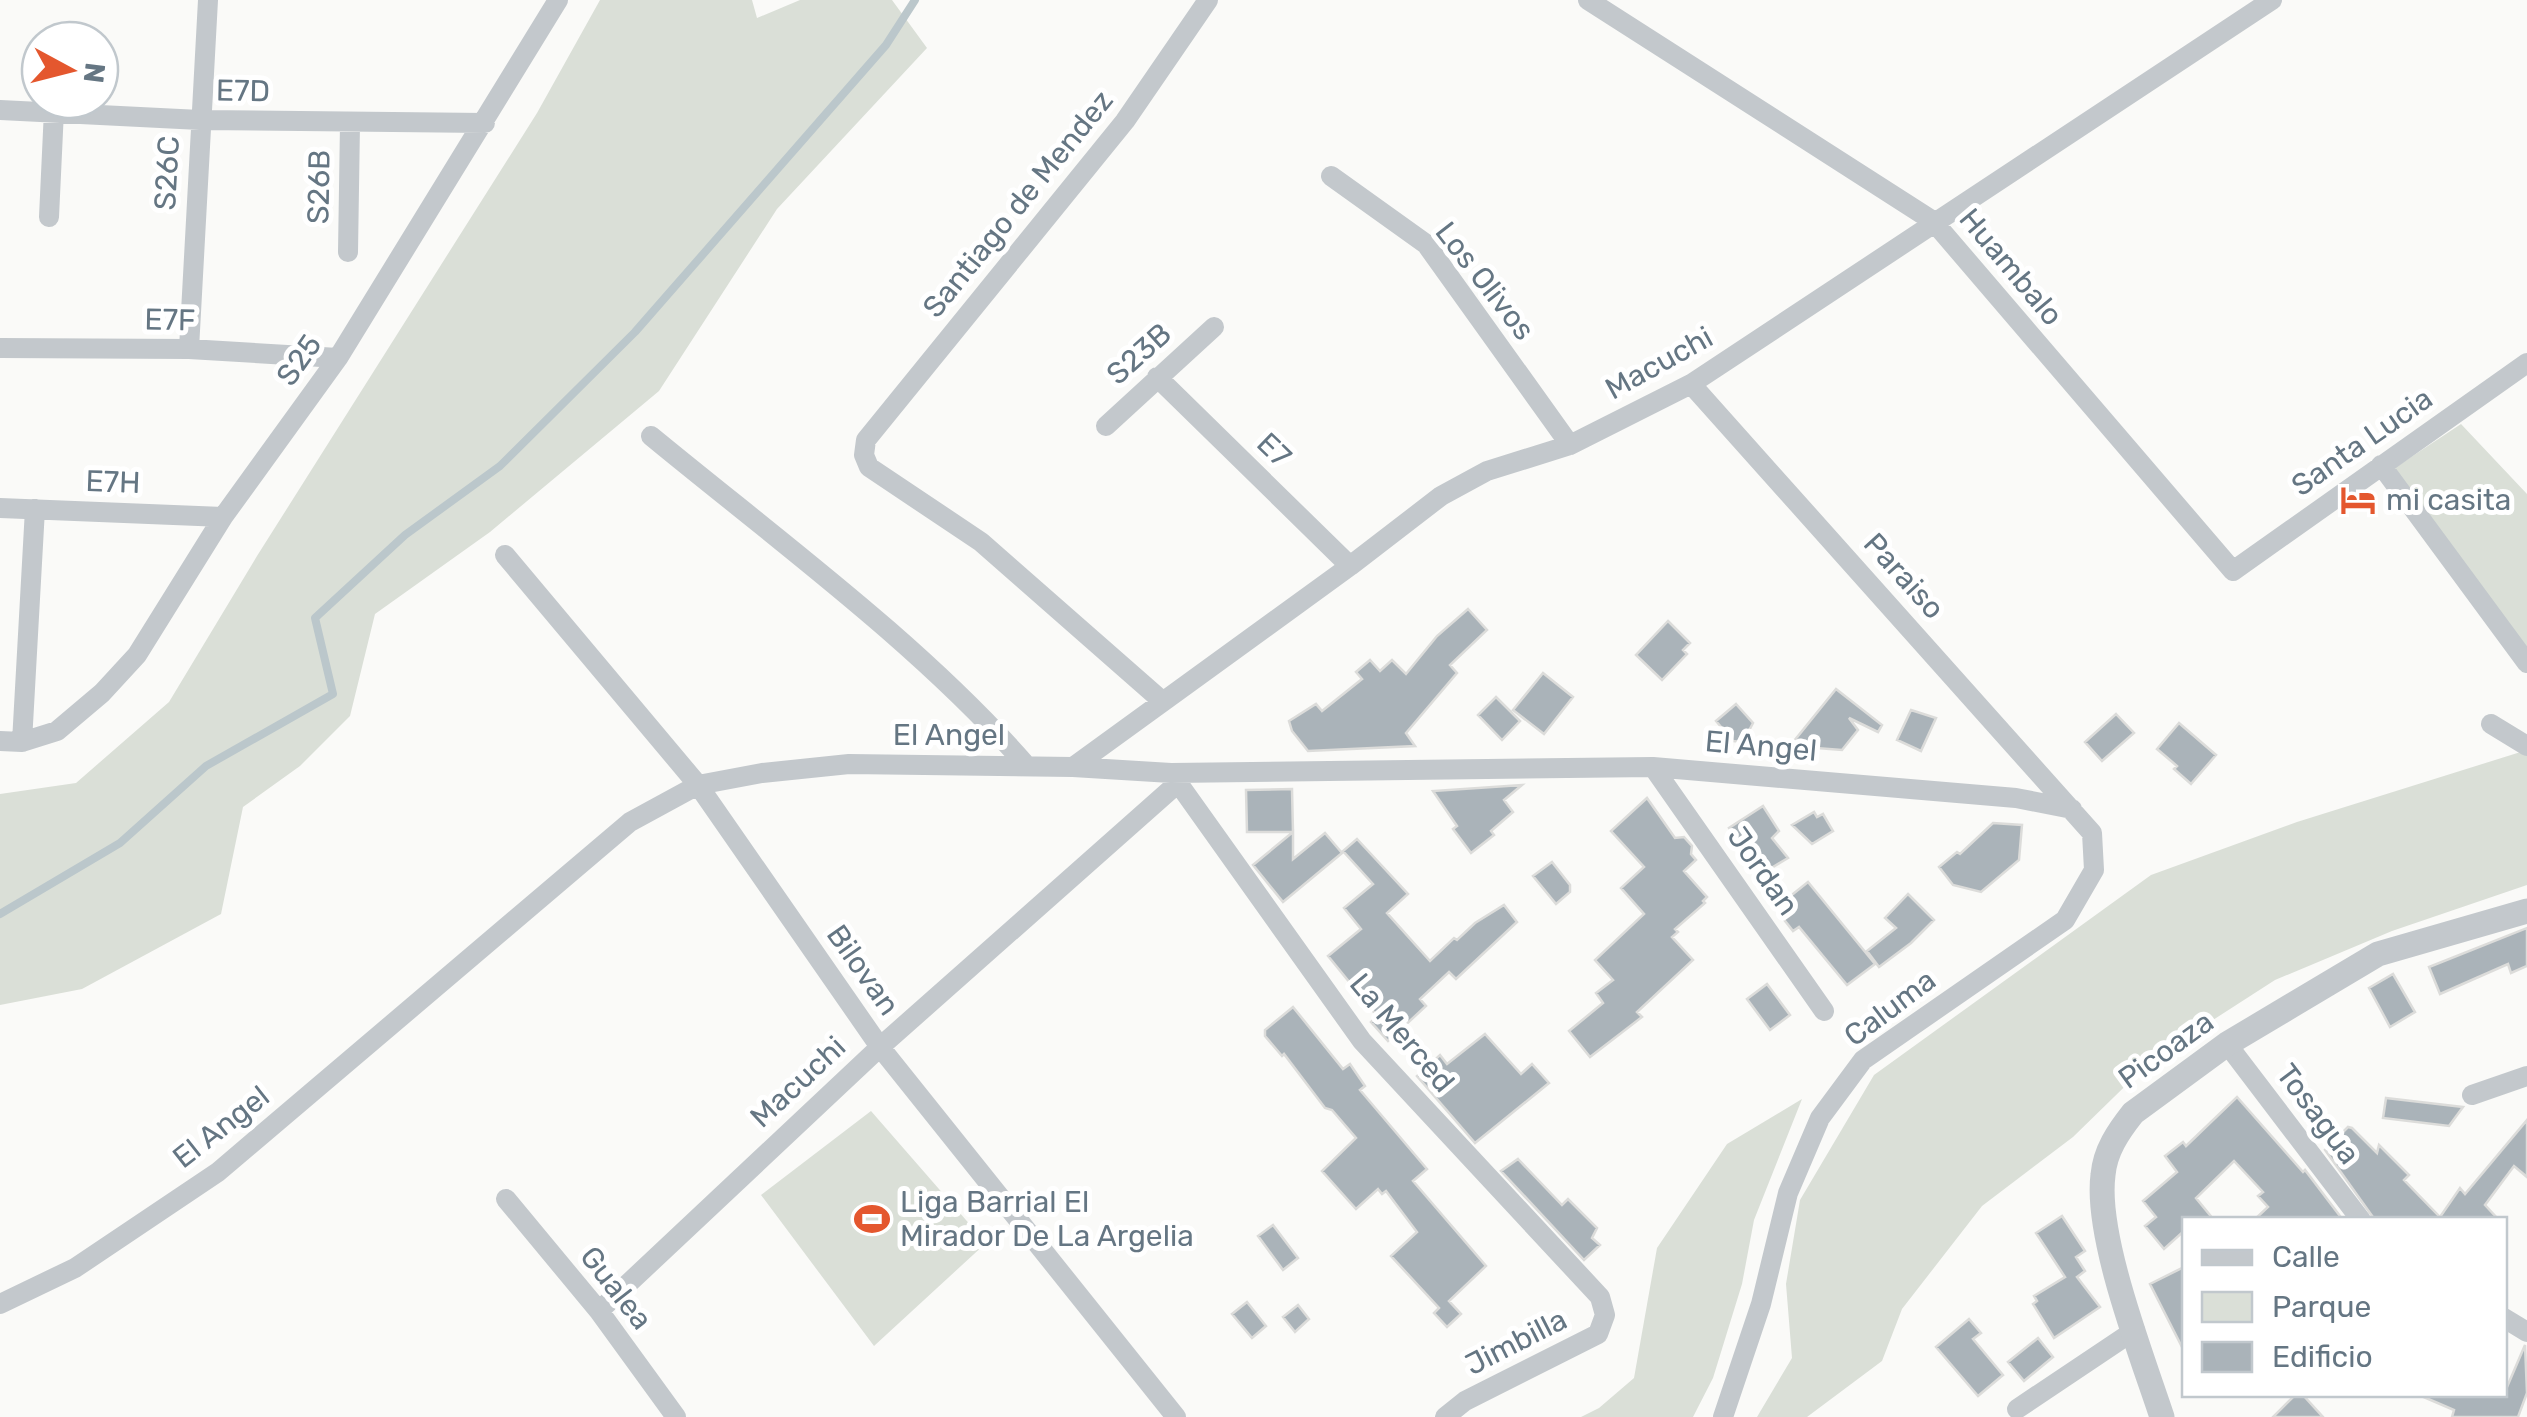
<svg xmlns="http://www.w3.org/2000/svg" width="2527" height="1417" font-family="Rubik,sans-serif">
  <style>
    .green { fill: #dadfd7 }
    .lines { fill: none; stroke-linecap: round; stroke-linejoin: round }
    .stream { stroke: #bbc7cb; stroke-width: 8 }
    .building { fill: #aab3b9; stroke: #dcdcda; stroke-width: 2.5 }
    .minor { stroke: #c3c8cc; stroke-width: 20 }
    .tertiary { stroke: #c3c8cc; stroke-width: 25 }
    .labels { text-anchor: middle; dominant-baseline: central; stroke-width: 10; stroke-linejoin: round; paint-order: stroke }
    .street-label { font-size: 30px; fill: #657683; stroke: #fff }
    .poi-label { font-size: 30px; fill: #657683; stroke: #fff; text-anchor: start }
  </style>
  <rect width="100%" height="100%" fill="#fafaf8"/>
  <path class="green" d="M 600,0 L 752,0 L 757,18 L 800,0 L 892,0 L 927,48 L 777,209 L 659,391 L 490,532 L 375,614 L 350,716 L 300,766 L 243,807 L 221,914 L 82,989 L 0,1005 L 0,794 L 76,783 L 169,702 L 257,556 L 537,113 Z
    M 2461,424 L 2527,494 L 2527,652 L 2393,469 Z
    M 2527,750 L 2527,885 L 2392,931 L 2275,980 L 2154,1058 L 2073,1137 L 1982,1206 L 1902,1309 L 1882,1361 L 1807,1417 L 1757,1417 L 1792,1358 L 1786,1284 L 1800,1200 L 1874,1075 L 2151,875 L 2297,822 Z
    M 1802,1099 L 1754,1220 L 1742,1284 L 1713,1378 L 1693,1417 L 1581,1417 L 1599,1408 L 1634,1378 L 1657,1248 L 1727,1144 Z
    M 871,1111 L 986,1243 L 874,1346 L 761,1195 Z"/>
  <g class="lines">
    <path class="stream" d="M 0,914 L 120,843 L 206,766 L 333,694 L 315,618 L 405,535 L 500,466 L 635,332 L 886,45 L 915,0"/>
  </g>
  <path class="building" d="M 1468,609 L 1487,630 L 1450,665 L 1457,673 L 1406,733 L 1415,746 L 1308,751 L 1292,731 L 1289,721 L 1316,704 L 1322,711 L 1362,679 L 1356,672 L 1370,660 L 1380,671 L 1392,660 L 1406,674 L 1437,636 Z
    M 1668,621 L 1690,643 L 1683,650 L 1687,654 L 1662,680 L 1636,655 Z
    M 1543,673 L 1573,697 L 1544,734 L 1513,710 Z
    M 1836,689 L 1882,725 L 1878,732 L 1849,718 L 1858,730 L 1842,750 L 1790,746 Z
    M 1496,697 L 1520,721 L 1502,740 L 1478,715 Z
    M 1736,704 L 1753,723 L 1743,742 L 1733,741 L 1716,721 Z
    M 1911,710 L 1936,718 L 1921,751 L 1897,740 Z
    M 2116,714 L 2134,733 L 2102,761 L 2085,742 Z
    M 2179,723 L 2216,755 L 2191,784 L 2174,769 L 2177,766 L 2157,749 Z
    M 1522,785 L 1504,800 L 1513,812 L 1491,831 L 1494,835 L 1471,853 L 1453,829 L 1457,826 L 1433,791 Z
    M 1292,789 L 1293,832 L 1247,832 L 1246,790 Z
    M 1647,798 L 1675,838 L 1684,837 L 1692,846 L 1691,854 L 1696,860 L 1684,871 L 1707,897 L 1703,901 L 1705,903 L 1675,929 L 1678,932 L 1672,937 L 1693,960 L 1637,1012 L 1642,1017 L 1590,1057 L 1569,1031 L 1603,1003 L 1596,993 L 1613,980 L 1595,960 L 1644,914 L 1621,888 L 1644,867 L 1611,831 Z
    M 1763,806 L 1779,831 L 1772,838 L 1788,858 L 1758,876 L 1729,828 Z
    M 1814,812 L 1817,817 L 1823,814 L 1833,831 L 1812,844 L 1792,825 Z
    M 1993,823 L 2022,825 L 2019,860 L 1981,892 L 1953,885 L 1939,867 L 1957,852 L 1960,854 Z
    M 1293,832 L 1293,859 L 1325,833 L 1342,853 L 1283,902 L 1253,865 Z
    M 1357,839 L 1408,894 L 1387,913 L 1430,961 L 1454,938 L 1457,940 L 1475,923 L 1504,905 L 1517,922 L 1456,979 L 1449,972 L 1420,999 L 1426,1006 L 1388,1041 L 1371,1022 L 1377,1016 L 1328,956 L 1361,929 L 1344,908 L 1373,884 L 1343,851 Z
    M 1552,862 L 1570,885 L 1570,892 L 1556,904 L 1533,876 Z
    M 1808,882 L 1875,964 L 1847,985 L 1799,927 L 1793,931 L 1778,912 L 1791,902 L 1788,898 Z
    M 1908,894 L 1934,920 L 1911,943 L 1879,967 L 1867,951 L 1896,928 L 1885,918 Z
    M 2527,928 L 2527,966 L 2511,973 L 2508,964 L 2440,994 L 2429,967 Z
    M 2393,974 L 2415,1012 L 2390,1027 L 2369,988 Z
    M 1767,984 L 1790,1015 L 1770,1030 L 1747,999 Z
    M 1293,1007 L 1343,1069 L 1350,1064 L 1365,1086 L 1360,1090 L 1427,1169 L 1413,1181 L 1486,1266 L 1449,1301 L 1461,1314 L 1447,1327 L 1434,1313 L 1439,1308 L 1391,1256 L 1417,1232 L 1386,1191 L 1382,1194 L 1378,1189 L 1356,1209 L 1322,1171 L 1356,1138 L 1332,1110 L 1325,1108 L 1284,1054 L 1282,1056 L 1265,1036 L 1265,1030 Z
    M 1485,1034 L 1521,1074 L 1532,1064 L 1549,1083 L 1475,1143 L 1417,1076 L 1440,1055 L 1447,1064 Z
    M 2237,1097 L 2303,1172 L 2305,1170 L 2343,1220 L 2254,1220 L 2268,1207 L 2258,1196 L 2263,1192 L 2234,1161 L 2196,1198 L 2214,1220 L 2184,1220 L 2184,1231 L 2164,1249 L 2145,1226 L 2156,1217 L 2143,1201 L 2177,1172 L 2165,1156 L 2183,1142 L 2186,1146 Z
    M 2386,1098 L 2463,1107 L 2449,1126 L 2383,1118 Z
    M 2527,1120 L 2527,1177 L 2514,1166 L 2485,1205 L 2499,1220 L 2375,1220 L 2325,1150 L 2348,1127 L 2352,1128 L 2377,1153 L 2379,1145 L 2409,1175 L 2404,1180 L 2440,1217 L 2460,1188 L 2465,1194 Z
    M 1518,1159 L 1562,1205 L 1568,1199 L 1597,1228 L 1592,1238 L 1600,1245 L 1584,1260 L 1501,1171 Z
    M 2062,1216 L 2085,1251 L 2076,1257 L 2085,1271 L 2077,1277 L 2100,1307 L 2054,1338 L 2033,1304 L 2037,1301 L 2034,1296 L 2065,1277 L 2036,1233 Z
    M 1273,1225 L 1298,1258 L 1283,1270 L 1258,1236 Z
    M 2184,1267 L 2184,1351 L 2150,1284 Z
    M 1247,1302 L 1266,1326 L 1252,1338 L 1232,1314 Z
    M 1298,1305 L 1309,1319 L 1295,1332 L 1283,1317 Z
    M 1969,1319 L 1981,1333 L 1973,1339 L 2003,1375 L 1978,1396 L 1936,1347 Z
    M 2038,1338 L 2053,1357 L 2024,1381 L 2008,1362 Z
    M 2525,1345 L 2527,1393 L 2518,1417 L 2452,1417 L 2454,1410 L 2419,1395 L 2504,1394 Z
    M 2296,1394 L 2302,1394 L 2323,1417 L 2273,1417 Z"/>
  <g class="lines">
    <path class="minor" d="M 1588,0 L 1933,221 L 2233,571 L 2527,363
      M 0,110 L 200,120 L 485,123
      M 1331,176 L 1426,244 L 1570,445
      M 49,217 L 54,110
      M 348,252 L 350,124
      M 0,348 L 189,349 L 338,358
      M 189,349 L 208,0
      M 1157,377 L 1350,566
      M 1691,384 L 2092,833 L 2094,870 L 2065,920 L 1863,1060 L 1820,1118 L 1788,1193 L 1761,1304 L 1723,1417
      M 1106,426 L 1214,327
      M 651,436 C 776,539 920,644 1026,765
      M 2381,465 L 2527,663
      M 0,508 L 223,517
      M 505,555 L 698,785 L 880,1047 L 1176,1417
      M 1161,700 L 981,542 L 869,467 L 864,455 L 866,440 L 1125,121 L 1208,0
      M 2491,724 L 2527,746
      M 0,741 L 22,742 L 57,731 L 102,693 L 137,655 L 223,517 L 338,358 L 558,0
      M 22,742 L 35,509
      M 1073,767 L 1350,566 L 1441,496 L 1487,471 L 1570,445 L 1691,384 L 2272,0
      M 1653,767 L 1824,1011
      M 1171,773 L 1362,1041 L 1600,1297 L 1605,1315 L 1598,1334 L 1465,1401 L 1445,1417
      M 2227,1044 L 2361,1220
      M 2472,1095 L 2527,1076
      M 506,1199 L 599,1311 L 676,1417
      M 0,1304 L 75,1268 L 218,1172 L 630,822 L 698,785 L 762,773 L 849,764 L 1073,767 L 1171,773 L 1653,767 L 2016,798 L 2072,809
      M 599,1311 L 880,1047 L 1178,783
      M 2504,1318 L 2527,1332
      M 2017,1409 L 2135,1330"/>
    <path class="tertiary" d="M 2162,1417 C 2142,1356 2095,1236 2103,1175 C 2105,1151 2118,1132 2133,1113 L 2227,1044 L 2378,954 L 2527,911"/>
  </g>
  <defs>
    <symbol id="hotel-bare" viewBox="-9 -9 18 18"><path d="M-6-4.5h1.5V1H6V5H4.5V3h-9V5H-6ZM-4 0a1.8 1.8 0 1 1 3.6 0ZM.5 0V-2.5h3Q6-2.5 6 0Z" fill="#e4572e" stroke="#fff" stroke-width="2.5" paint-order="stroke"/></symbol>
    <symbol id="stadium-bare" viewBox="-9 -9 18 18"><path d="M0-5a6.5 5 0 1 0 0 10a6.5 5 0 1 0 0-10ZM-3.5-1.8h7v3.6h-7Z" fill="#e4572e" stroke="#fff" stroke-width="2.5" paint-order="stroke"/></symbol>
  </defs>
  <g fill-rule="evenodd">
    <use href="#hotel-bare" x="2333" y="475" width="50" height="50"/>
    <use href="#stadium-bare" x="847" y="1194" width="50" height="50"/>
  </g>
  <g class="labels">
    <g class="street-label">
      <text transform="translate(243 91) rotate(1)">E7D</text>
      <text transform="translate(167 173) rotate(-87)">S26C</text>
      <text transform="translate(319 187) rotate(-89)">S26B</text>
      <text transform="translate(1018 204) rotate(-51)">Santiago de Mendez</text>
      <text transform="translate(2011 267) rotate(50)">Huambalo</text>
      <text transform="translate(1485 281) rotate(52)">Los Olivos</text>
      <text transform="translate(170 320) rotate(1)">E7F</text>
      <text transform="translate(1139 354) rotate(-42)">S23B</text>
      <text transform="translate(299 360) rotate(-55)">S25</text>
      <text transform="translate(1659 363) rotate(-29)">Macuchi</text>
      <text transform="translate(2362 442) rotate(-35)">Santa Lucia</text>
      <text transform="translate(1274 450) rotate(44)">E7</text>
      <text transform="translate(113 482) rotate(2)">E7H</text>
      <text transform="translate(1904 576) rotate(48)">Paraiso</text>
      <text x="949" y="735">El Angel</text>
      <text transform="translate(1761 746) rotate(5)">El Angel</text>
      <text transform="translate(1763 871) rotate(55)">Jordan</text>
      <text transform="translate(863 970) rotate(55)">Bilovan</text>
      <text transform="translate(1890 1008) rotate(-37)">Caluma</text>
      <text transform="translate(1402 1033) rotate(50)">La Merced</text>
      <text transform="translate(2166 1050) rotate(-36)">Picoaza</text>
      <text transform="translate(798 1082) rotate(-43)">Macuchi</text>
      <text transform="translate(2318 1114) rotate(53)">Tosagua</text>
      <text transform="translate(221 1127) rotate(-38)">El Angel</text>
      <text transform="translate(616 1288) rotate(52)">Gualea</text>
      <text transform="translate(1516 1342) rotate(-27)">Jimbilla</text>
    </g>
    <g class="poi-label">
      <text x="2386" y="500">mi casita</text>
      <text x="900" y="1202">Liga Barrial El<tspan x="900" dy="34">Mirador De La Argelia</tspan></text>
    </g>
  </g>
  <rect x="2182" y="1217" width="325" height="180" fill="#ffffff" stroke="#c1c8cd" stroke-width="2.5"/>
  <rect x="2202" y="1250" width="50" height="15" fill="#c3c8cc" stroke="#c1c8cd" stroke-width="2.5"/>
  <text x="2272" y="1267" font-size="30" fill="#657683">Calle</text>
  <rect x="2202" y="1292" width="50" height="30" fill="#dadfd7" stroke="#c1c8cd" stroke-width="2.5"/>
  <text x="2272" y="1317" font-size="30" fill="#657683">Parque</text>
  <rect x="2202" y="1342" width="50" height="30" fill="#aab3b9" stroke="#c1c8cd" stroke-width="2.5"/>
  <text x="2272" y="1367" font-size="30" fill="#657683">Edificio</text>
  <g transform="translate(70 70) rotate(97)"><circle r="48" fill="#ffffff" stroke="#c1c8cd" stroke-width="2.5"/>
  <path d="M0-8L18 38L0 25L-18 38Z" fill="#e4572e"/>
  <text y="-15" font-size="28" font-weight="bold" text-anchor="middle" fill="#657683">N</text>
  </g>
</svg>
